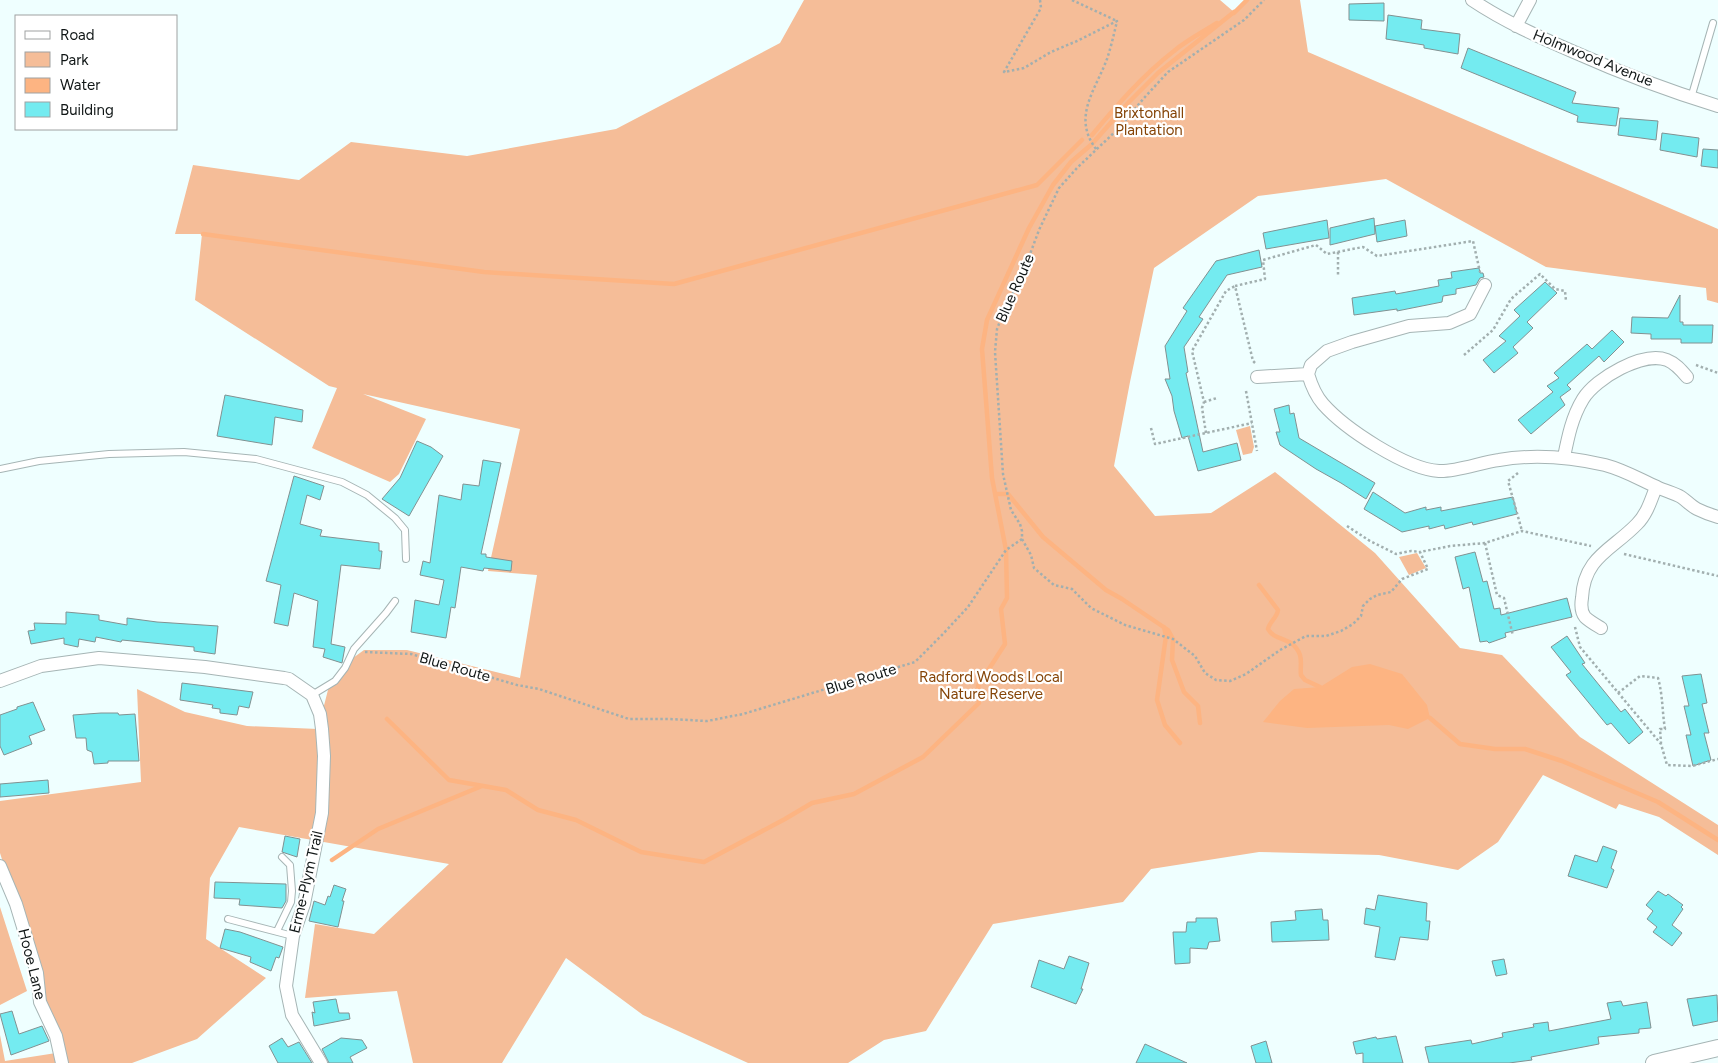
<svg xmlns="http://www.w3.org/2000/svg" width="1718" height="1063" font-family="Figtree,sans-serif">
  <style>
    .green { fill: #f5bd98 }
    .water { fill: #fdb482 }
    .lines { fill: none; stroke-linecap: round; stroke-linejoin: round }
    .stream { stroke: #fdb482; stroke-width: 4.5 }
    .building { fill: #74ebf0; stroke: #829191 }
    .service-casing { stroke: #a6b5b5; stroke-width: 8 }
    .minor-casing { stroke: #a6b5b5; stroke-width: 14 }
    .tertiary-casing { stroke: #a6b5b5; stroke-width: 18 }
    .path { stroke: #a2afaf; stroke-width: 2.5; stroke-dasharray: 2.5 2.5; stroke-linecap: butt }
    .service { stroke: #fff; stroke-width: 6 }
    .minor { stroke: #fff; stroke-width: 12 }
    .tertiary { stroke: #fff; stroke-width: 16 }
    .labels { text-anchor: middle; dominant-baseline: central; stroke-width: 4.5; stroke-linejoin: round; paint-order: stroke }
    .street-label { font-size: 15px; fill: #101616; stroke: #fff }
    .park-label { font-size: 15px; fill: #854407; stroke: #fff }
  </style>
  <rect width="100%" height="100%" fill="#efffff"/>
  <path class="green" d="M 804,0 L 1220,0 L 1234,12 L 1247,0 L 1300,0 L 1308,52 L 1718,229 L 1718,303 L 1707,300 L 1706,288 L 1546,267 L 1386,179 L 1258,196 L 1154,268 L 1130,382 L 1114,466 L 1155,516 L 1211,513 L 1275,472 L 1375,553 L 1460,648 L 1502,655 L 1580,737 L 1718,825 L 1718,855 L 1659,817 L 1619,804 L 1616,809 L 1543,775 L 1498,842 L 1458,870 L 1379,855 L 1259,852 L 1151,869 L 1123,902 L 993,924 L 926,1031 L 884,1040 L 848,1063 L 748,1063 L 643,1015 L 566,958 L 502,1063 L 413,1063 L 397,991 L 305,998 L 315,924 L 374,934 L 449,864 L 239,827 L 210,878 L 206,939 L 266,978 L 197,1039 L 132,1063 L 0,1063 L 0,1035 L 5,1061 L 56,1053 L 16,904 L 0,853 L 0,801 L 141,782 L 137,689 L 185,712 L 247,726 L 318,729 L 329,686 L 342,666 L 364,650 L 407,650 L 520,678 L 537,575 L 488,571 L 520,429 L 363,394 L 426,419 L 399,474 L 390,482 L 312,448 L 337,388 L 329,386 L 195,300 L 202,234 L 175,234 L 193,165 L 299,180 L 351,142 L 467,156 L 616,129 L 780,43 Z
    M 1250,426 L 1254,447 L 1252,453 L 1243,455 L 1236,430 Z
    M 1417,553 L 1426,568 L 1409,575 L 1399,557 Z
    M 0,907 L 27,991 L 0,1005 Z"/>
  <path class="water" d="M 1370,664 L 1402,674 L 1427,705 L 1430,718 L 1408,729 L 1389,725 L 1307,728 L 1263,722 L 1280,701 L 1294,689 L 1320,687 L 1352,667 Z"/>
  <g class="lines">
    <path class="stream" d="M 1234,13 L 1247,0
      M 1092,135 C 1117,105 1143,75 1174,51 C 1187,40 1203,32 1217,23
      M 203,234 L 484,272 L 674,284 L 1037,185 L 1082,140
      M 995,494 L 1008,494 L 1043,537 L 1106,590 L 1122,599 L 1168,630 L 1173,639 L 1172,660 L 1184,692 L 1198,706 L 1200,723
      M 1259,585 L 1278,610 C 1277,618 1270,621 1268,629 C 1275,642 1293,636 1300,655 C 1302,662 1300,669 1301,675 L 1305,680 L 1320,687
      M 1164,627 L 1166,636 L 1157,700 L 1165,725 L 1180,743
      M 1430,718 L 1460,744 L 1495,749 L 1525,749 L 1562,761 L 1658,802 L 1718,840
      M 387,719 L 449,780 L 506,790 L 538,810 L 576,820 L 641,852 L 704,862 L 785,819 L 812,803 L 854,794 L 923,757 L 979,703 L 978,686 L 1005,644 L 1001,609 L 1007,598 L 1006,550 L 992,478 L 982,349 L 987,320 L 1029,228 L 1053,185 L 1071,162 L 1092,144 L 1129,102 L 1158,73 L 1234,12
      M 332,860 L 378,829 L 482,786"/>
  </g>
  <path class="building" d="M 1384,3 L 1384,21 L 1349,20 L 1349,4 Z
    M 1388,15 L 1422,20 L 1421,29 L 1460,34 L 1458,54 L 1424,48 L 1424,45 L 1386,39 Z
    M 1468,48 L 1576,92 L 1572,103 L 1619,108 L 1616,126 L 1577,122 L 1578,116 L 1461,68 Z
    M 1620,118 L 1658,121 L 1656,140 L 1618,135 Z
    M 1662,133 L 1699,138 L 1697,157 L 1660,150 Z
    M 1703,149 L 1718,150 L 1718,168 L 1701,166 Z
    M 1374,218 L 1375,234 L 1330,245 L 1330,228 Z
    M 1327,220 L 1329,238 L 1266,249 L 1263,233 Z
    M 1405,220 L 1407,236 L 1377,242 L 1375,226 Z
    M 1259,250 L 1262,267 L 1227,275 L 1199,317 L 1203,319 L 1184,347 L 1188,372 L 1186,373 L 1203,452 L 1237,443 L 1241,460 L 1198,471 L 1188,436 L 1182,438 L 1174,411 L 1172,396 L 1165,379 L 1170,379 L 1165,346 L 1187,311 L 1183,308 L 1216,261 Z
    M 1479,268 L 1480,273 L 1483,273 L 1484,277 L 1480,278 L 1476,285 L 1456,289 L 1456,294 L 1443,296 L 1442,302 L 1397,311 L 1397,309 L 1354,315 L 1352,298 L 1395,291 L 1396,294 L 1439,286 L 1438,280 L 1452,278 L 1451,272 Z
    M 1545,282 L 1557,293 L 1527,322 L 1533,328 L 1513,347 L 1518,353 L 1494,373 L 1483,360 L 1506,341 L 1499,336 L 1520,316 L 1514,310 Z
    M 1680,295 L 1680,322 L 1683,322 L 1683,325 L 1713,325 L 1712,343 L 1681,343 L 1681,339 L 1651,339 L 1651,334 L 1631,333 L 1632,317 L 1668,318 Z
    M 1612,330 L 1624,342 L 1604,362 L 1599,356 L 1567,385 L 1571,389 L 1560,397 L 1565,405 L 1531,434 L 1518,420 L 1553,392 L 1547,386 L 1559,378 L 1554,373 L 1587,344 L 1592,349 Z
    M 225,395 L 303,410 L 302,422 L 275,417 L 272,445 L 217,436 Z
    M 1289,405 L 1290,414 L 1294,413 L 1299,438 L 1375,483 L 1366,499 L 1341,483 L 1316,469 L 1280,445 L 1276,432 L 1280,432 L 1274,409 Z
    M 417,441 L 431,447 L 443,456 L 409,516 L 382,499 L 400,478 Z
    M 483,460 L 501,463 L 481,554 L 486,554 L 486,557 L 512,561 L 511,571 L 484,568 L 483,571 L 461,567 L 455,608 L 451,607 L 446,638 L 411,632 L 415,600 L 439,605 L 444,580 L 420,575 L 423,561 L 430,563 L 439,495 L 461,500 L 463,484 L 479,486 Z
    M 294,476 L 324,486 L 320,500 L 307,495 L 300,524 L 322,530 L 320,536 L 379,543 L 379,551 L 382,551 L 380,569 L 341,565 L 331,644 L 345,647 L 342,663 L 323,657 L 325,649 L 313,647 L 318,601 L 294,593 L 288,626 L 274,623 L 281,585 L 266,581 Z
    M 1373,492 L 1405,513 L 1426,507 L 1426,510 L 1441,507 L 1441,511 L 1513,497 L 1517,514 L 1473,525 L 1472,522 L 1445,529 L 1444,525 L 1429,529 L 1429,526 L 1402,532 L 1364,509 Z
    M 1475,552 L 1483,582 L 1487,581 L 1494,609 L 1500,608 L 1501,615 L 1567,598 L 1572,617 L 1505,633 L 1506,637 L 1489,643 L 1487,641 L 1480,642 L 1469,587 L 1463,589 L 1455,557 Z
    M 66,612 L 99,615 L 99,620 L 127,625 L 127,618 L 157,622 L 218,626 L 215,654 L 194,651 L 194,647 L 122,640 L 121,642 L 96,637 L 95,642 L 79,639 L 78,647 L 64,644 L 64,638 L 31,644 L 28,631 L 35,630 L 34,623 L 66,624 Z
    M 1567,636 L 1585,663 L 1582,664 L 1621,712 L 1625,709 L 1643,732 L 1629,744 L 1611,723 L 1607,725 L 1566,675 L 1571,672 L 1551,647 Z
    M 1701,674 L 1707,703 L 1702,704 L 1709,733 L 1704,733 L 1711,760 L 1693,766 L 1686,735 L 1691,735 L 1684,706 L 1689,706 L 1682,676 Z
    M 182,683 L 253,692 L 249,708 L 239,706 L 237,715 L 220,713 L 220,709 L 212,708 L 213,705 L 180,700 Z
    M 33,702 L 45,730 L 29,736 L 32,744 L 4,755 L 0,746 L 0,715 L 17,709 L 17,707 Z
    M 101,713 L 118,713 L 119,715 L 135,714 L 139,761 L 108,761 L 108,763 L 94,764 L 92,752 L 87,750 L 86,738 L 76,738 L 73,715 Z
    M 48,780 L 49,793 L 0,797 L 0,784 Z
    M 285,836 L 300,839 L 297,857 L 282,852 Z
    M 1603,846 L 1617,851 L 1611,868 L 1614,870 L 1607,888 L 1568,876 L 1575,855 L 1597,862 Z
    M 215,882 L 286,884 L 286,901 L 282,908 L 239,905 L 240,899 L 214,898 Z
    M 334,885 L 346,889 L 342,901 L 344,901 L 338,927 L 309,921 L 314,901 L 325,905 L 328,896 L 330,897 Z
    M 1658,891 L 1666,896 L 1668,894 L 1683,905 L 1681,907 L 1683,909 L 1672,925 L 1682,933 L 1672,946 L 1653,932 L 1657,927 L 1647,919 L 1653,911 L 1646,905 Z
    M 1378,895 L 1427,903 L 1426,921 L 1430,921 L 1428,940 L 1400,937 L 1395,960 L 1375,957 L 1380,927 L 1364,924 L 1366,908 L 1375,910 Z
    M 1322,909 L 1323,920 L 1328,920 L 1329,940 L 1272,942 L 1271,922 L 1296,920 L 1295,911 Z
    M 1196,918 L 1217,918 L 1220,941 L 1209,942 L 1207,949 L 1190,948 L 1190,963 L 1175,964 L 1173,932 L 1186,932 L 1187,922 L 1196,922 Z
    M 225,929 L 240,932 L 283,947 L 279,958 L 276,957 L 271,971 L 250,962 L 251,957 L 220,948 Z
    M 1069,956 L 1089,963 L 1081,989 L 1083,989 L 1076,1004 L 1031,987 L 1039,960 L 1064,969 Z
    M 1504,959 L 1507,974 L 1496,976 L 1492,961 Z
    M 1717,995 L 1718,1021 L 1693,1026 L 1687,999 Z
    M 336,999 L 339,1013 L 349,1013 L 350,1019 L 314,1026 L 312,1012 L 315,1013 L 313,1002 Z
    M 1621,1001 L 1623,1006 L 1647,1002 L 1651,1028 L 1639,1029 L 1639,1033 L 1598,1037 L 1599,1044 L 1531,1057 L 1532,1060 L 1509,1063 L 1429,1063 L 1425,1047 L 1471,1040 L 1472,1044 L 1503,1037 L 1502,1033 L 1534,1027 L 1533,1024 L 1548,1022 L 1549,1031 L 1611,1019 L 1607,1003 Z
    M 12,1011 L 19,1034 L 42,1026 L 49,1041 L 11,1055 L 0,1014 Z
    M 1396,1036 L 1403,1063 L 1363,1063 L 1363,1053 L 1356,1054 L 1353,1042 L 1376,1037 L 1377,1039 Z
    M 282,1038 L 288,1047 L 299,1042 L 312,1063 L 278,1063 L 269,1046 Z
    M 341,1038 L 362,1040 L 367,1048 L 350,1057 L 353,1063 L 329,1063 L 322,1049 Z
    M 1266,1041 L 1272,1063 L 1256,1063 L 1251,1046 Z
    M 1145,1044 L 1187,1063 L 1136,1063 Z"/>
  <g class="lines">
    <defs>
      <path id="service" d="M 1691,98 L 1713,23
        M 0,469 L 39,461 L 109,454 L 184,452 L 256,459 L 342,482 L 367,495 L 395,518 L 405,530 L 406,559
        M 312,695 L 335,681 L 345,668 L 354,649 L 386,613 L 395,601
        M 228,919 L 293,936
        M 277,931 L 291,902 L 292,891 L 290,865 L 282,857"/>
      <path id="minor" d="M 1472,0 C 1505,22 1539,37 1574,52 C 1621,73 1669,91 1718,106
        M 1516,26 L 1530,0
        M 1308,374 C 1311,384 1315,395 1323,404 C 1345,429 1406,469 1439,471 C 1456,472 1482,462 1499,460 C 1534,454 1570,457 1605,465 C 1624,470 1639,479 1657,487 C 1665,491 1674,493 1681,497 C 1687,501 1691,506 1697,509 C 1703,512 1711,515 1718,517
        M 1257,377 L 1308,374 L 1311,365 L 1327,351 L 1352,342 L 1409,326 L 1449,323 L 1470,314 L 1485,285
        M 1564,457 C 1568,437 1572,417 1583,399 C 1596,378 1643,351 1667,360 C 1675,363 1681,370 1687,377
        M 1601,628 C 1596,625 1589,621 1585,617 C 1581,612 1581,604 1582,598 C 1584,557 1612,550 1637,524 C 1647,514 1651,500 1656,487
        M 0,681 L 41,666 L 99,658 L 205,667 L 284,678 L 289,679 L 312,695 L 320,714 L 322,729 L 324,756 L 322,813 L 304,904 L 293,936 L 286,986 L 292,1015 L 321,1063
        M 0,866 L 16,904 L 37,973 L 40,1002 L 56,1036 L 62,1063"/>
      <path id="tertiary" d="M 1654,1063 L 1718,1048"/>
    </defs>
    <use href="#service" class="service-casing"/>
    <use href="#minor" class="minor-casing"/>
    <use href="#tertiary" class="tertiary-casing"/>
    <path class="path" d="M 1040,0 L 1041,8 L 1004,72 L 1024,68 L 1051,52 L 1077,41 L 1117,21 C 1114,34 1111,47 1107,59 C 1095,91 1072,117 1096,149
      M 1072,0 L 1117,21
      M 1338,252 L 1338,276
      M 1464,355 L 1493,330 L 1511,299 L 1540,274 L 1555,289 L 1565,291 L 1566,301
      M 1255,363 L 1253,361 L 1235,286 L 1265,279 L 1263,260 L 1316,245 L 1327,254 L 1363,247 L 1377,256 L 1473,241 L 1480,272
      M 1696,365 L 1718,373
      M 1246,391 L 1257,451
      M 1204,402 L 1217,398
      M 1151,428 L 1155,444 L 1252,423
      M 1206,433 L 1202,408 L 1204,402 L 1192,351 L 1226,291 L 1235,286
      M 1518,473 L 1508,481 L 1522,531
      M 1347,526 L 1370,541 L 1396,554 L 1411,551 L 1420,552
      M 1022,539 L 1031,555 L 1034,568 L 1054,585 L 1072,589 L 1091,608 L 1125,625 L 1173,639 L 1195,656 L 1205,673 L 1216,680 L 1230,681 L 1246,674 L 1280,650 L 1306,636 L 1326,636 L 1341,631 L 1353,624 L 1361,616 L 1363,606 L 1370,599 L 1377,595 L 1391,592 L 1402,579 L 1428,569 L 1420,552 L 1450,546 L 1485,543 L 1522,531 L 1591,546
      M 1485,543 L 1497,595 L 1504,598 L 1513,636
      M 1624,554 L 1718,576
      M 1575,627 L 1580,647 L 1661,744 L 1667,765 L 1692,766 L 1718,759
      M 365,652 L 411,654 L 517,685 L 539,689 L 629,719 L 669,719 L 707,721 L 743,714 L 915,662 L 942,635 L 968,607 L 1006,550 L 1022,539 L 1022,531 L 1020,524 L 1011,510 L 1003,474 L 995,352 L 997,329 L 1005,309 L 1023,273 L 1039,230 L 1059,188 L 1077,168 L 1119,128 L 1144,98 L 1168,72 L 1244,20 L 1264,0
      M 1618,693 L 1640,676 L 1658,678 C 1663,696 1662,711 1665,729 L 1660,729 L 1661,743"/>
    <use href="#service" class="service"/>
    <use href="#minor" class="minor"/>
    <use href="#tertiary" class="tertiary"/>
  </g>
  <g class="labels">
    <g class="street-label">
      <text transform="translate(1593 58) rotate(22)">Holmwood Avenue</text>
      <text transform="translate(1015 288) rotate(-66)">Blue Route</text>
      <text transform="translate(455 667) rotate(16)">Blue Route</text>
      <text transform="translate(861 679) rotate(-17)">Blue Route</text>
      <text transform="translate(306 882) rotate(-77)">Erme-Plym Trail</text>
      <text transform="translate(32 964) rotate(76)">Hooe Lane</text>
    </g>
    <g class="park-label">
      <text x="1149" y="113">Brixtonhall<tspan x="1149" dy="17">Plantation</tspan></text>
      <text x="991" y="677">Radford Woods Local<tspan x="991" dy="17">Nature Reserve</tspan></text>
    </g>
  </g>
  <rect x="15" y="15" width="162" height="115" fill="#ffffff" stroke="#9fa2a2"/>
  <rect x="25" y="31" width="25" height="8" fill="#ffffff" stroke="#9fa2a2"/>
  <text x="60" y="40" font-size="15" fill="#101616">Road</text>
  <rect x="25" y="52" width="25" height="15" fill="#f5bd98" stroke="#9fa2a2"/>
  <text x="60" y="65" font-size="15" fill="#101616">Park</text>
  <rect x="25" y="78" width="25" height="15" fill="#fdb482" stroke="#9fa2a2"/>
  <text x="60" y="90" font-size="15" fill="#101616">Water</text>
  <rect x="25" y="102" width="25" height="15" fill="#74ebf0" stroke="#9fa2a2"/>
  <text x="60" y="115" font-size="15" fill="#101616">Building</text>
</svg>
